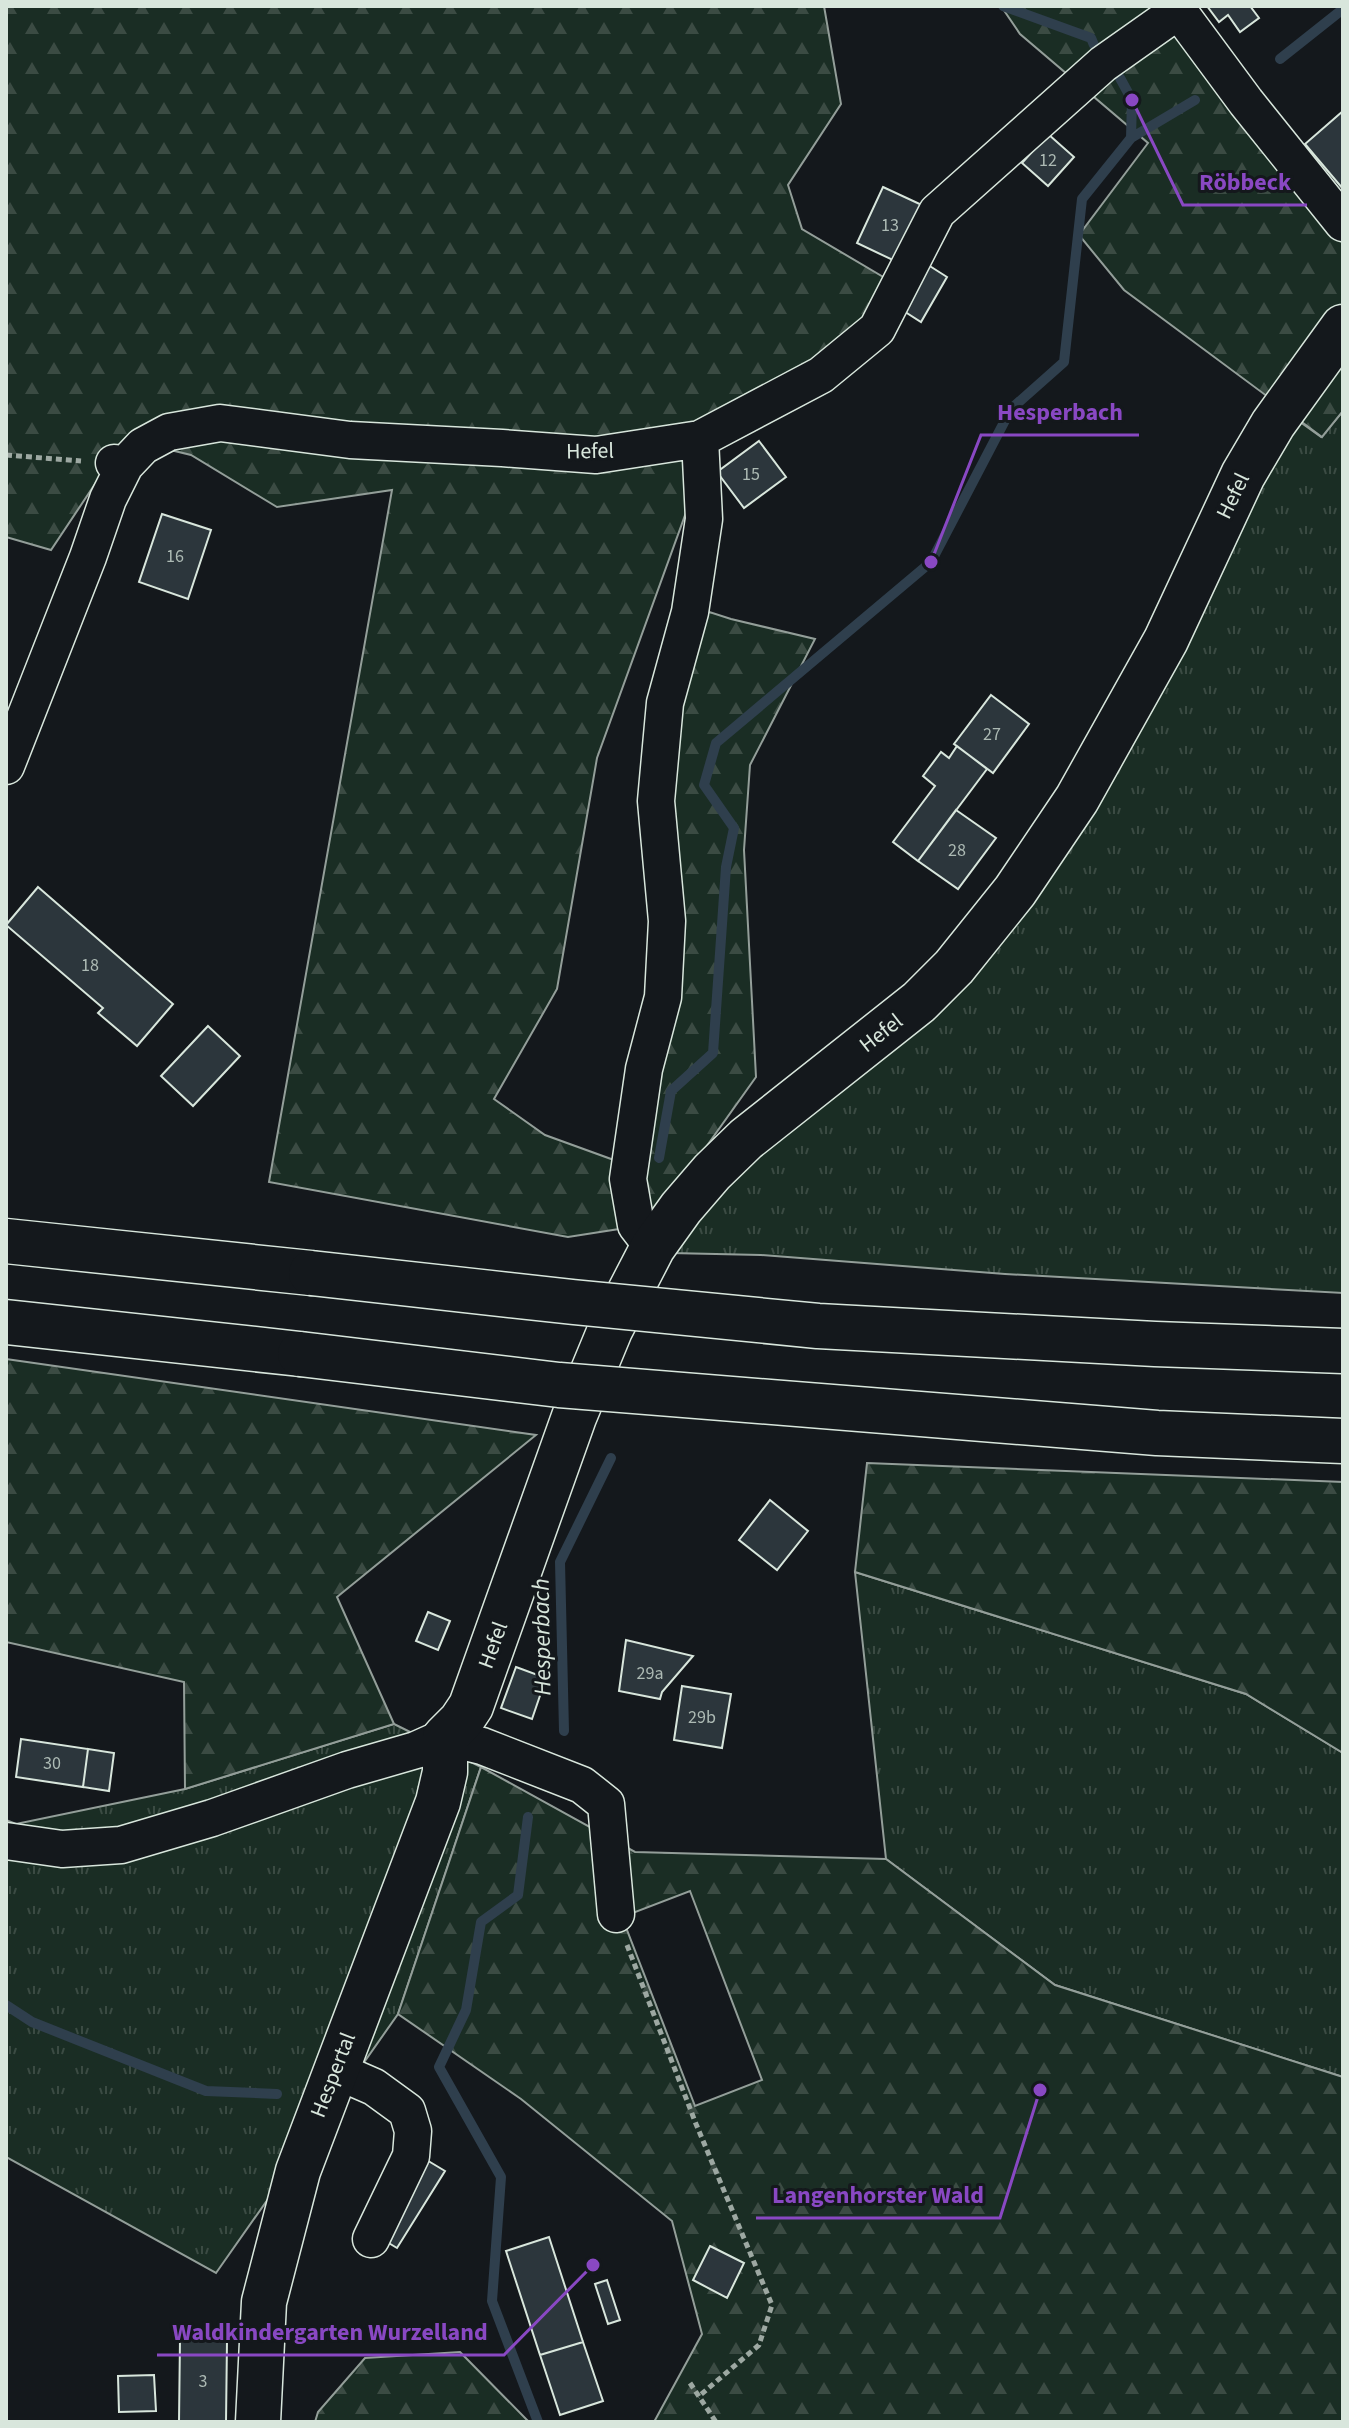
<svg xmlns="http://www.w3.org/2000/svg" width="1349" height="2428" font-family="'Source Sans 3',sans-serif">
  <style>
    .grass { fill: url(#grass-tufts); stroke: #939e99; stroke-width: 2 }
    .forest { fill: url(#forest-firs); stroke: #939e99; stroke-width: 2; fill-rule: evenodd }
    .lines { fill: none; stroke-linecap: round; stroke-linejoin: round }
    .stream { stroke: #2f3f4d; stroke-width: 10 }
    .building { fill: #2c363c; stroke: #d8e6dc; stroke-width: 2 }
    .minor-casing { stroke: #d8e6dc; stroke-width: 39 }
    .major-casing { stroke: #d8e6dc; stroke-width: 47 }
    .highway-casing { stroke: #d8e6dc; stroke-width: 47 }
    .path { stroke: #9da8a2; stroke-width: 5; stroke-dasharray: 6 4; stroke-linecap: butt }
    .minor { stroke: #14181c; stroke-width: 36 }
    .major { stroke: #14181c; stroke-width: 44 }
    .highway { stroke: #14181c; stroke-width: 44 }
    .highway-bridge-casing { stroke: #d8e6dc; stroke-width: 47; stroke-linecap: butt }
    .highway-bridge { stroke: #14181c; stroke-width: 44 }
    .labels { text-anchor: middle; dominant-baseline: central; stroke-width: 6; stroke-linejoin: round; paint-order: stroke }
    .number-label { font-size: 18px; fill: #adbab4 }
    .street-label { font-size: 22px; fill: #d8e6dc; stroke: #14181c }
    .water-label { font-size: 24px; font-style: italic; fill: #d8e6dc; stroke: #14181c }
    .leader { fill: none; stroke: #8948c3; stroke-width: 3 }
    .callout-dot { fill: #8948c3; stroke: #14181c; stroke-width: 3 }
    .callout-label { font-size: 24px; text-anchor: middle; font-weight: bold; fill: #8948c3; stroke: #14181c; stroke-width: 6; stroke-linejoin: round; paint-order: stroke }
  </style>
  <defs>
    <pattern id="grass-tufts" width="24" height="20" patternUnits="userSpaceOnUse" patternTransform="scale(2)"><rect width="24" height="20" fill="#1a2d24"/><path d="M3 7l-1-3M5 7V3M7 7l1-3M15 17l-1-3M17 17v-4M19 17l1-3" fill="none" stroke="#3b4b43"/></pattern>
    <pattern id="forest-firs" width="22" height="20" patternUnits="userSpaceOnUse" patternTransform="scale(2)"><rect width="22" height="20" fill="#1a2d24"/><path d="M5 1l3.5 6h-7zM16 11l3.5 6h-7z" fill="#3b4b43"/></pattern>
  </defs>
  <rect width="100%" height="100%" fill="#14181c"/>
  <path class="grass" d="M 1282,409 L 1321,437 L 1343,411 L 1343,1293 L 1005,1274 L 761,1255 L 671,1253 L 681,1208 L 954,967 Z
    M 855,1572 L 1246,1694 L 1343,1753 L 1343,2077 L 1055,1985 L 886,1859 Z
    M 394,1724 L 481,1767 L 398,2014 L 216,2273 L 6,2157 L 6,1820 L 16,1824 L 185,1789 Z"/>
  <path class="forest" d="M 6,6 L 824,6 L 841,104 L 788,185 L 802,229 L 890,281 L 836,355 L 681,435 L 692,496 L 597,758 L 557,989 L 494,1099 L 545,1135 L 636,1168 L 661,808 L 694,607 L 731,619 L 815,639 L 750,765 L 744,850 L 756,1077 L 651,1224 L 568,1237 L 269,1182 L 392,490 L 277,507 L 191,455 L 125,439 L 51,550 L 6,537 Z
    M 1001,6 L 1157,6 L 1343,217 L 1343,411 L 1322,437 L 1124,290 L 1079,235 L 1148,143 L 1020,34 Z
    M 6,1359 L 536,1435 L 337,1597 L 394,1724 L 185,1789 L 184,1682 L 6,1642 Z
    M 867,1463 L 1343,1482 L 1343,1753 L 1246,1694 L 855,1572 Z
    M 481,1767 L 635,1852 L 886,1859 L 1055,1985 L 1343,2077 L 1343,2422 L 654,2422 L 702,2334 L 672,2221 L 521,2099 L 398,2014 ZM 690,1891 L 762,2080 L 695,2106 L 622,1917 Z
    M 460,2352 L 529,2422 L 315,2422 L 318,2412 L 365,2358 Z"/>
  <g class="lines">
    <path class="stream" d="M 1003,6 L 1091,38 L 1094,45
      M 1280,59 L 1343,9
      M 1120,78 L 1132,100 L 1131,138
      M 659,1158 L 671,1091 L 713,1053 L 726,867 L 734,828 L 704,785 L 716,743 L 931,562 L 1011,409 L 1064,362 L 1082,199 L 1131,138 L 1195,100
      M 564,1731 L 560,1562 L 611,1458
      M 528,1817 L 518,1895 L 481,1922 L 466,2010 L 439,2067 L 501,2177 L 492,2301 L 538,2422
      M 6,2005 L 32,2022 L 206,2091 L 277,2094"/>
  </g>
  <path class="building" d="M 1207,6 L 1250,6 L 1259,18 L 1240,32 L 1228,15 L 1219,22 Z
    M 1343,111 L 1343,189 L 1305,144 Z
    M 1048,134 L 1074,157 L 1048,186 L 1022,163 Z
    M 883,187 L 924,206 L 897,262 L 857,243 Z
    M 925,263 L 947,277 L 921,322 L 899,308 Z
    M 759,441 L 786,477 L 744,508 L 717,472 Z
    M 162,514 L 211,530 L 188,599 L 139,582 Z
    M 991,695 L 1029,724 L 993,773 L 954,744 Z
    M 957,746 L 987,769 L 918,861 L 893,842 L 935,786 L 923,776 L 941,752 L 949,758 Z
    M 956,810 L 996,838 L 958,889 L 918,861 Z
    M 38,887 L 173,1004 L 137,1046 L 98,1013 L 103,1008 L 6,925 Z
    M 208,1026 L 240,1056 L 193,1106 L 161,1076 Z
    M 770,1500 L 808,1531 L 777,1570 L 739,1540 Z
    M 428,1612 L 450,1621 L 438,1650 L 416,1641 Z
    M 626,1640 L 693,1656 L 662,1692 L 660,1699 L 619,1691 Z
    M 516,1667 L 546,1678 L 532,1719 L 501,1708 Z
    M 682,1686 L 731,1694 L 722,1748 L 674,1740 Z
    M 21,1739 L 88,1749 L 83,1787 L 16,1777 Z
    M 88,1749 L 114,1753 L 109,1791 L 83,1787 Z
    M 425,2159 L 445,2171 L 397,2248 L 377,2236 Z
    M 549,2237 L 583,2342 L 540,2355 L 506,2251 Z
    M 710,2246 L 744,2263 L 727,2298 L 693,2280 Z
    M 607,2280 L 620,2320 L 608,2324 L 595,2284 Z
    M 180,2339 L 227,2340 L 226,2422 L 179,2422 Z
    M 583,2342 L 603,2401 L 560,2415 L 540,2355 Z
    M 154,2375 L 156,2411 L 119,2412 L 118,2376 Z"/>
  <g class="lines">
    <defs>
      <path id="minor" d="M 1175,6 L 1246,102 L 1343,223
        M 114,463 L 125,465 L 143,446 L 169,432 L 220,423 L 350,440 L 502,448 L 596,455 L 700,439 L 821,375 L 877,329 L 937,212 L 1103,64 L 1178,11
        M 6,766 L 88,557 L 108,499 L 125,465
        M 653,1247 L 636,1225 L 628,1179 L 644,1069 L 663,997 L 667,921 L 656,801 L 665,703 L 690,612 L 704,519 L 700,439
        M 6,1841 L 62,1849 L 121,1845 L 212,1818 L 347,1770 L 416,1750 L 445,1737 L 482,1746 L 582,1785 L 606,1804 L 616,1914
        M 335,2070 L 374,2087 L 407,2111 L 413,2131 L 411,2156 L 371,2239"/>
      <path id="major" d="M 258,2422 L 264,2302 L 298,2171 L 438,1802 L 445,1772 L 445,1737 L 461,1721 L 471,1706 L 574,1417 L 610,1330 L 653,1247 L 681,1208 L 712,1172 L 746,1139 L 919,1002 L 954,967 L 1015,891 L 1077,799 L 1166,640 L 1243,475 L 1273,424 L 1343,327"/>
      <path id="highway" d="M 6,1241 L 311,1273
        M 6,1322 L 300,1354"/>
    </defs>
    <use href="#minor" class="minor-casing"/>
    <use href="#major" class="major-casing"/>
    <use href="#highway" class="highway-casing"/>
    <path class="path" d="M 6,455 L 81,461
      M 627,1945 L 696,2124 L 772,2305 L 759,2345 L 698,2397
      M 690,2383 L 716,2422"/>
    <use href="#minor" class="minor"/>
    <use href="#major" class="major"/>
    <use href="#highway" class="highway"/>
    <defs>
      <path id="highway-bridge" d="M 311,1273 L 573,1302 L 818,1326 L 1155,1344 L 1343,1351
        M 300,1354 L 559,1385 L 1157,1433 L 1343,1441"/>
    </defs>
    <use href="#highway-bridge" class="highway-bridge-casing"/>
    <use href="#highway-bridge" class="highway-bridge"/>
  </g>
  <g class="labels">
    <g class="number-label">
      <text x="1048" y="160">12</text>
      <text x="890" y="225">13</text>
      <text x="751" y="474">15</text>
      <text x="175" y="556">16</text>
      <text x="992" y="734">27</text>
      <text x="957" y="850">28</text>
      <text x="90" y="965">18</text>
      <text x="650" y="1673">29a</text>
      <text x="702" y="1717">29b</text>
      <text x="52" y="1763">30</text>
      <text x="203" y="2381">3</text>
    </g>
    <g class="street-label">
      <text transform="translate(590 451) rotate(-1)">Hefel</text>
      <text transform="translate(1233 496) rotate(-64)">Hefel</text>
      <text transform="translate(881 1033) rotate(-38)">Hefel</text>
      <text transform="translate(493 1645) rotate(-70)">Hefel</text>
      <text transform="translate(333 2075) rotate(-69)">Hespertal</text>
    </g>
    <g class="water-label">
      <text transform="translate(542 1637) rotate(-91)">Hesperbach</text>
    </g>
  </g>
  <path class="leader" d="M1132 100L1183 205H1307M931 562L981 435H1139M1040 2090L1000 2218H756M593 2265L504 2355H157"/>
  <g class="callout-dot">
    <circle cx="1132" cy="100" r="8"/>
    <circle cx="931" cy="562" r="8"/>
    <circle cx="1040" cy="2090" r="8"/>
    <circle cx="593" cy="2265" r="8"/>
  </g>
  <g class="callout-label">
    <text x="1245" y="190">Röbbeck</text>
    <text x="1060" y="420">Hesperbach</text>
    <text x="878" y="2203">Langenhorster Wald</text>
    <text x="330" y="2340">Waldkindergarten Wurzelland</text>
  </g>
  <rect width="1349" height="2428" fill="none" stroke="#d8e6dc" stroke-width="16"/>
</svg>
